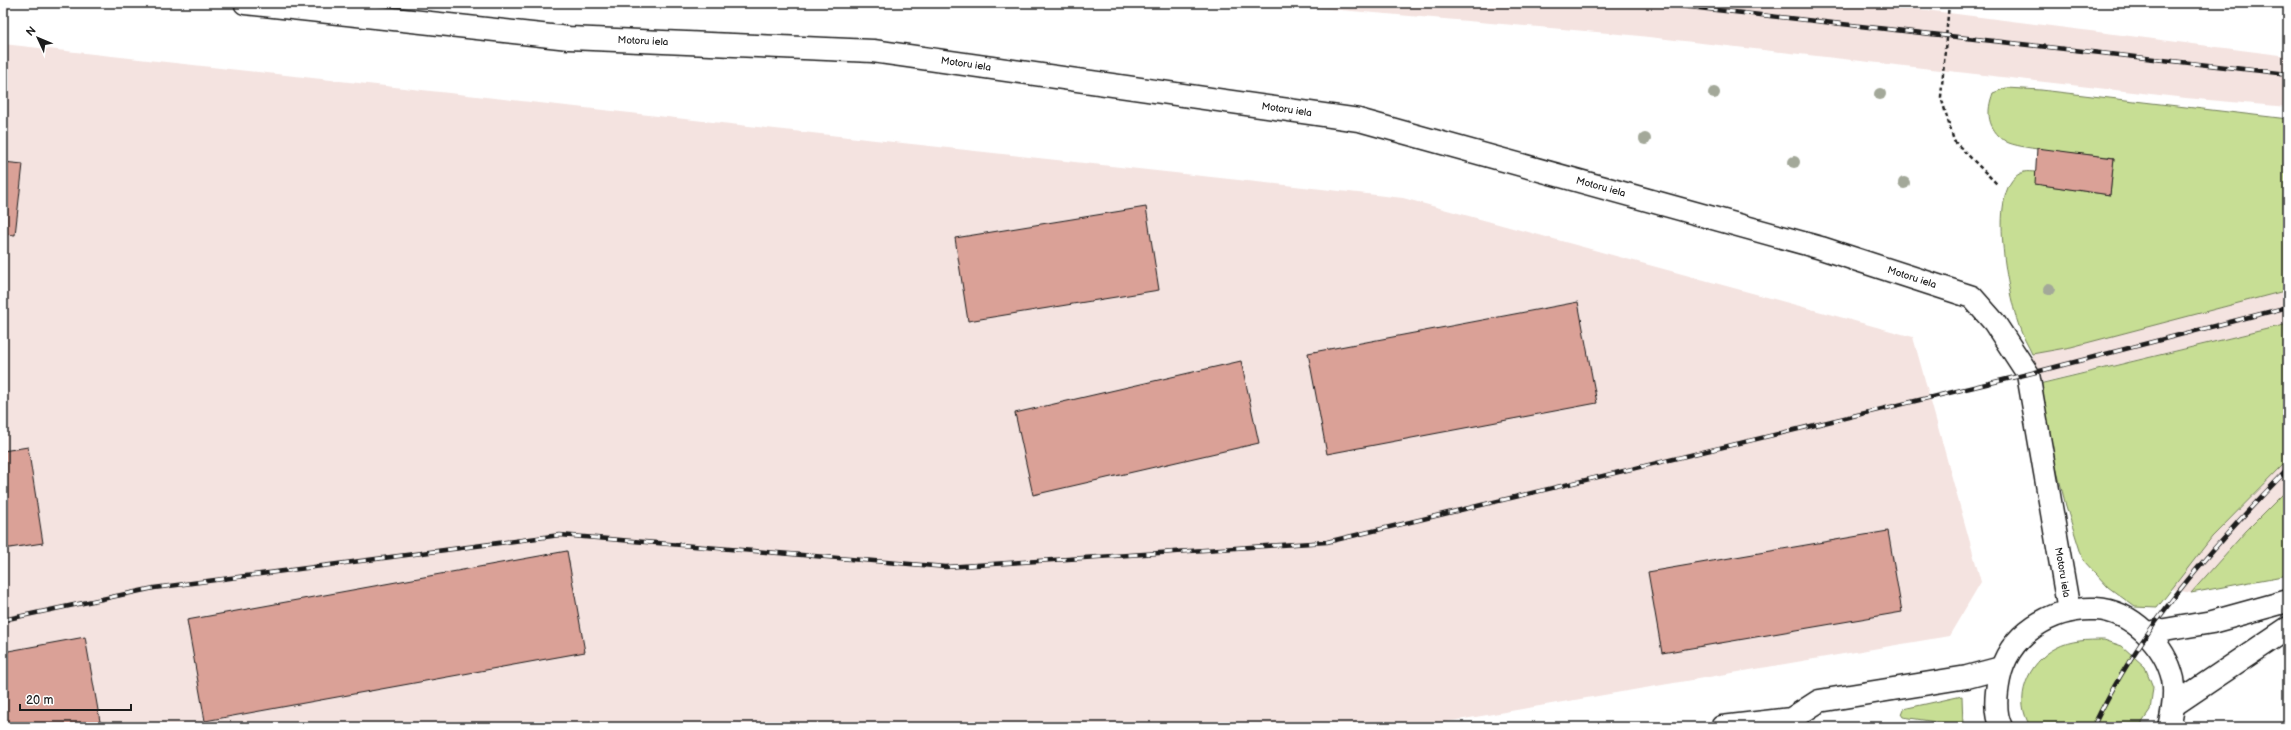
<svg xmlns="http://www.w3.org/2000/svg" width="2291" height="730" font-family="'Balsamiq Sans',sans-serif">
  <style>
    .built { fill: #f4e3e0 }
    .green { fill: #c7de94; stroke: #727d58 }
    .building { fill: #daa197; stroke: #1c1c1c }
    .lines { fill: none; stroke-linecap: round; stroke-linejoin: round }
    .street-casing { stroke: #1c1c1c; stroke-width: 25 }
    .path { stroke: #1c1c1c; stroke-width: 2.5; stroke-dasharray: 4 3; stroke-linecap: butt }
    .street { stroke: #fff; stroke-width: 22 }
    .rail-casing { stroke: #1c1c1c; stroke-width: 4.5 }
    .rail { stroke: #fff; stroke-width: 3; stroke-dasharray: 9; stroke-linecap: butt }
    .tree { fill: #a3a899 }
    .labels { text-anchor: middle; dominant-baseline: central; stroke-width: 3.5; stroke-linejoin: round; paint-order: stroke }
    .street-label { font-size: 10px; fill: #1c1c1c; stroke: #fff }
  </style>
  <rect width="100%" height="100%" fill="#fff"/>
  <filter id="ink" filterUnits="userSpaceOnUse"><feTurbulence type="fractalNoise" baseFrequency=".025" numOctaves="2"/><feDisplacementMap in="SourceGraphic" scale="8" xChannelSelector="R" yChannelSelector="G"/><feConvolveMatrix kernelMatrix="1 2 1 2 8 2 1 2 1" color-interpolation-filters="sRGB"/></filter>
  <g filter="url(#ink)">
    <path class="built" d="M 1259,3 L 1870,3 L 2288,56 L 2288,107 L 2186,98 L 1631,35 Z
      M 3,44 L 1403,198 L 1913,337 L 1981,582 L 1949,636 L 1417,727 L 3,727 Z
      M 2288,290 L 2288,324 L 2035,384 L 2032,354 L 2071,347 Z
      M 2288,460 L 2288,489 L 2246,531 L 2191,593 L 2172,589 L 2212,537 Z"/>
    <path class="green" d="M 2006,88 L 2041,90 L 2288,119 L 2288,290 L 2071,347 L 2032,354 C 2028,345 2022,336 2019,326 C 2009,299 1984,183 2024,172 C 2027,171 2032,172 2036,172 L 2036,184 L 2110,195 L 2114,158 C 2094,154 2017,150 2005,141 C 1987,128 1986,112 1993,93 Z
      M 2288,324 L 2288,460 L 2212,537 L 2157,608 L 2135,607 L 2108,587 L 2083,560 L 2066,506 L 2035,385 Z
      M 2288,489 L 2288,575 L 2191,593 L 2246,531 Z
      M 2104,640 L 2122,646 L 2145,667 L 2153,687 L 2150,711 L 2139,727 L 2031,727 C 2012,700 2028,662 2056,648 C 2071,640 2087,640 2104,640 Z
      M 1962,696 L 1963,726 L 1903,717 L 1901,714 L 1903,709 Z"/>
    <path class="building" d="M 2037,148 L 2114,158 L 2110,195 L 2035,184 Z
      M 3,162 L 23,164 L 15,235 L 3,234 Z
      M 1146,207 L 1159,290 L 968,321 L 955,238 Z
      M 1578,302 L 1597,403 L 1327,454 L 1308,353 Z
      M 1241,361 L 1259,443 L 1033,495 L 1015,413 Z
      M 28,447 L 43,543 L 3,549 L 3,451 Z
      M 1888,531 L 1902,612 L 1662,653 L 1648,572 Z
      M 567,551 L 585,652 L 205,721 L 187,620 Z
      M 85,637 L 101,727 L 3,727 L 3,652 Z"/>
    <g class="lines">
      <defs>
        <g id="street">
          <path id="s1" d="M 245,3 L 569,38 L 873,51 L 1359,120 L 1821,248 L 1972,297 L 1994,322 L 2028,374 L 2069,611"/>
          <path d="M 2147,633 L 2212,622 L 2288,601"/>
          <path d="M 2174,705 L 2288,628"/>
          <path d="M 1722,727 L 1791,719 L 1819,701 L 1967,677 L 2001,668"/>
          <path d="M 2001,727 C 1994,713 1996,694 1999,679 C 2008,634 2052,607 2096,609 C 2132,611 2165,645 2173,679 C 2176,695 2173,711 2169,727"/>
        </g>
      </defs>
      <use href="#street" class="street-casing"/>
      <path class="path" d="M 1949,3 L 1941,97 L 1954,141 L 1998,185"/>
      <use href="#street" class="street"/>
      <defs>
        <path id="rail" d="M 1654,3 L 2288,74
          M 3,620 L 154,588 L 560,535 L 946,567 L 1327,542 L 2028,374 L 2288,307
          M 2093,727 C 2141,627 2212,547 2288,469"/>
      </defs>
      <use href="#rail" class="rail-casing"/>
      <use href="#rail" class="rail"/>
    </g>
    <g class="tree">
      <circle cx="1714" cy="93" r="6"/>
      <circle cx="1880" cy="94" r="6"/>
      <circle cx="1645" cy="139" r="6"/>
      <circle cx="1794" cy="162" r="6"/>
      <circle cx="1904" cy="183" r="6"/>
      <circle cx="2049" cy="289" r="6"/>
    </g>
  </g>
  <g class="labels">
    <g class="street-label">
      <text stroke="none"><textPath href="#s1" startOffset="400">Motoru iela</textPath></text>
      <text stroke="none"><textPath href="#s1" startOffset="724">Motoru iela</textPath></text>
      <text stroke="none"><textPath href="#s1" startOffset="1048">Motoru iela</textPath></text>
      <text stroke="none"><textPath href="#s1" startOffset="1372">Motoru iela</textPath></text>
      <text stroke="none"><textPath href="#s1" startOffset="1696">Motoru iela</textPath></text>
      <text stroke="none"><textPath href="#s1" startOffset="2056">Motoru iela</textPath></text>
    </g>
  </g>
  <rect width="2291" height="730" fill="none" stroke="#fff" stroke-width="16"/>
  <rect x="8" y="8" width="2275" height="714" fill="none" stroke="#1c1c1c" stroke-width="1.5" filter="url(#ink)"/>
  <g transform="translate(38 38) rotate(314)" stroke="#ffffff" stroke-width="3" paint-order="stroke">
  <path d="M0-3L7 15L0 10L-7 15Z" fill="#1c1c1c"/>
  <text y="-6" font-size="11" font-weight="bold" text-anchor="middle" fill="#1c1c1c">N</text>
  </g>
  <path d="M20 704v6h111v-6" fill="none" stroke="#1c1c1c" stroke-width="2"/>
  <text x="26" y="704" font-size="12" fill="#1c1c1c" stroke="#ffffff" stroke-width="3" paint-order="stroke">20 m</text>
</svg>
